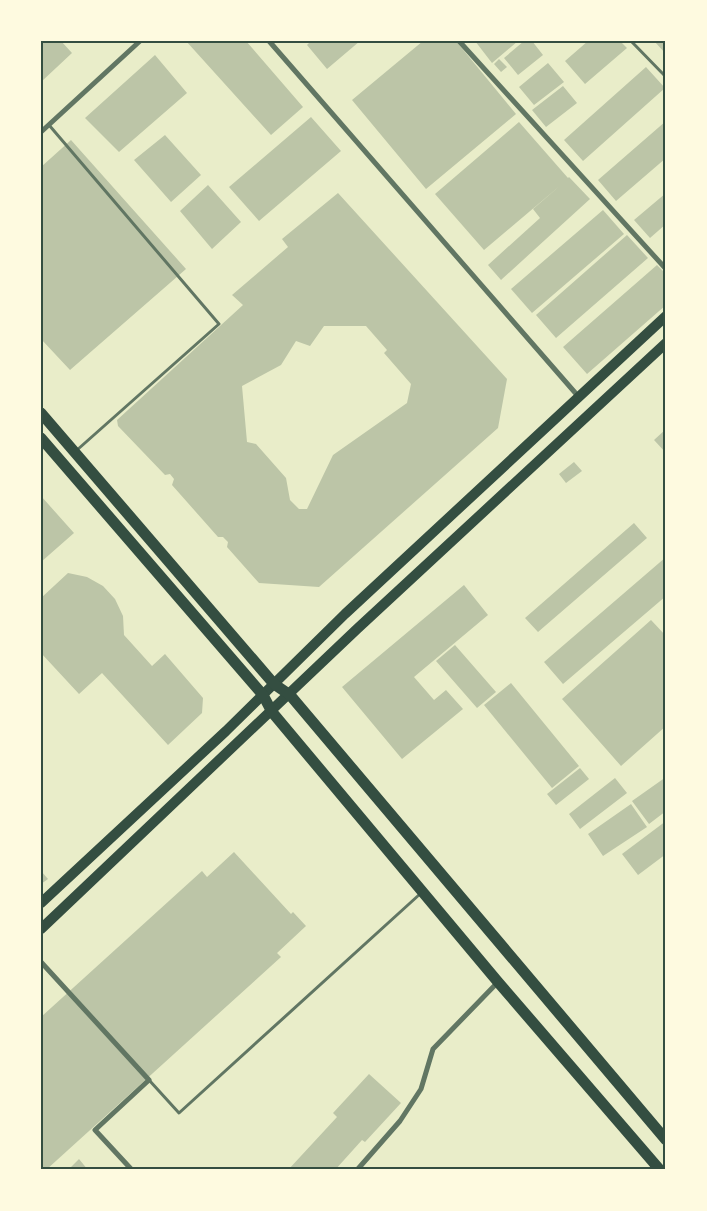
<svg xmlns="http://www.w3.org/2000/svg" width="707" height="1211" font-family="'DM Sans',sans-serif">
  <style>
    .building { fill: #bcc5a7; fill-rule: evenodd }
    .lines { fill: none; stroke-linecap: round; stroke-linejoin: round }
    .service { stroke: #617663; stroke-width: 3 }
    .minor { stroke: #617663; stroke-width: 5 }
    .secondary { stroke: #344e41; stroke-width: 10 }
    .primary { stroke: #344e41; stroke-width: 11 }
    .neatline { fill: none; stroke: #344e41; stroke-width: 2 }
  </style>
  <rect width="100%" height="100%" fill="#e9edc9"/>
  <path class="building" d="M 43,41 L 61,41 L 72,53 L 41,82 L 41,43 Z
    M 186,41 L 246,41 L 303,107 L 271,135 Z
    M 311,41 L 360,41 L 327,69 L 307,45 Z
    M 423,41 L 456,41 L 516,114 L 426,189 L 352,100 Z
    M 475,41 L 518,41 L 492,63 Z
    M 524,41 L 532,41 L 543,55 L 518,75 L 504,58 Z
    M 588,41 L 620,41 L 627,48 L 585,84 L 565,61 Z
    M 654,41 L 666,41 L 666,54 Z
    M 155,55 L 187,93 L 119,152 L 85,118 Z
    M 499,59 L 507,67 L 501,72 L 494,64 Z
    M 548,63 L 564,82 L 534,105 L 519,87 Z
    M 646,67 L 665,88 L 583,161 L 564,140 Z
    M 563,86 L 577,103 L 546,127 L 532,110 Z
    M 311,117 L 341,151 L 259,221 L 229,187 Z
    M 666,121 L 666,158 L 616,201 L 598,180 Z
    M 519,122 L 568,178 L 569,177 L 590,199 L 501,280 L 488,265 L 540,218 L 533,209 L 562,184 L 484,250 L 435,194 Z
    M 165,135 L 201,175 L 171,202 L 134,160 Z
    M 71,140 L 186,269 L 70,370 L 41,339 L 41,167 Z
    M 208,185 L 241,222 L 212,249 L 180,211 Z
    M 338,193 L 507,379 L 498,428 L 319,587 L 259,583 L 227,547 L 228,542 L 223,537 L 218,537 L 172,485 L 174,479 L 170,474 L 165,475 L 118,426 L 117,420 L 243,305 L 232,295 L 288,247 L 282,239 ZM 324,326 L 366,326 L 387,350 L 384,353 L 411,384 L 407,403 L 333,455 L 307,509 L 299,509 L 290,500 L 286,478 L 256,444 L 247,442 L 242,386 L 281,365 L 296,341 L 310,346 Z
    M 666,193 L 666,224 L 650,238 L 634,220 Z
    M 603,210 L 624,234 L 532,313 L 511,289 Z
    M 627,235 L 648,258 L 556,338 L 536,315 Z
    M 657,265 L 666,274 L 666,305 L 587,374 L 563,347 Z
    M 666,429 L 666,453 L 654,440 Z
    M 574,462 L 582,471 L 566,483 L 559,474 Z
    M 41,496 L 74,533 L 41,562 Z
    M 634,523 L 647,538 L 538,632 L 525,618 Z
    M 666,557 L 666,596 L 563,684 L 544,662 Z
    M 68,573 L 87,577 L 103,586 L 115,599 L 123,616 L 124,635 L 152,666 L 165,654 L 203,698 L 202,713 L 168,745 L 102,673 L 79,694 L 41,653 L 41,598 Z
    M 464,585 L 488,615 L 414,677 L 434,700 L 446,690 L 463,709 L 402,759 L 342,687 Z
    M 651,620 L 666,636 L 666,726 L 621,766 L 562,699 Z
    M 455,645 L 496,692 L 477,708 L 436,661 Z
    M 511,683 L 579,766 L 552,788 L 484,705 Z
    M 580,768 L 589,779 L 556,805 L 547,794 Z
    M 666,777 L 666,811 L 649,824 L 632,801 Z
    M 615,778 L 627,793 L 580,829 L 569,814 Z
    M 631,804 L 647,827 L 603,856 L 588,834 Z
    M 666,821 L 666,854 L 638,875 L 622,854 Z
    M 234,852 L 291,914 L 293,912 L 306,926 L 277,953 L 281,957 L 46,1170 L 41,1170 L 41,1017 L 202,871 L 207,877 Z
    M 41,871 L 48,879 L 41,884 Z
    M 369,1074 L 401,1103 L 365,1142 L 362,1140 L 335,1170 L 288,1170 L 337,1117 L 333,1113 Z
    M 79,1159 L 88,1170 L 68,1170 Z"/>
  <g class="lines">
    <path class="service" d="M 631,41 L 666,77
      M 49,125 L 219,324 L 77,450
      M 149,1080 L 179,1113 L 420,894"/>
    <path class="minor" d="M 269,41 L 578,396
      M 459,41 L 666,269
      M 41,132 L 140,41
      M 41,962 L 149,1080 L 95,1130 L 132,1170
      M 357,1170 L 400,1121 L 421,1089 L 433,1049 L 498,982"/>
    <path class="secondary" d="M 41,903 L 226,731 L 345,614 L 666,316
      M 41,929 L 357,629 L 666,343"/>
    <path class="primary" d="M 41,413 L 274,684 L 290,695 L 666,1140
      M 41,438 L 263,695 L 272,712 L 498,982 L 660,1170"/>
  </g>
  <rect width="707" height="1211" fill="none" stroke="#fefae0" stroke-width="85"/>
  <rect x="42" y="42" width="622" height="1126" class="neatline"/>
</svg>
